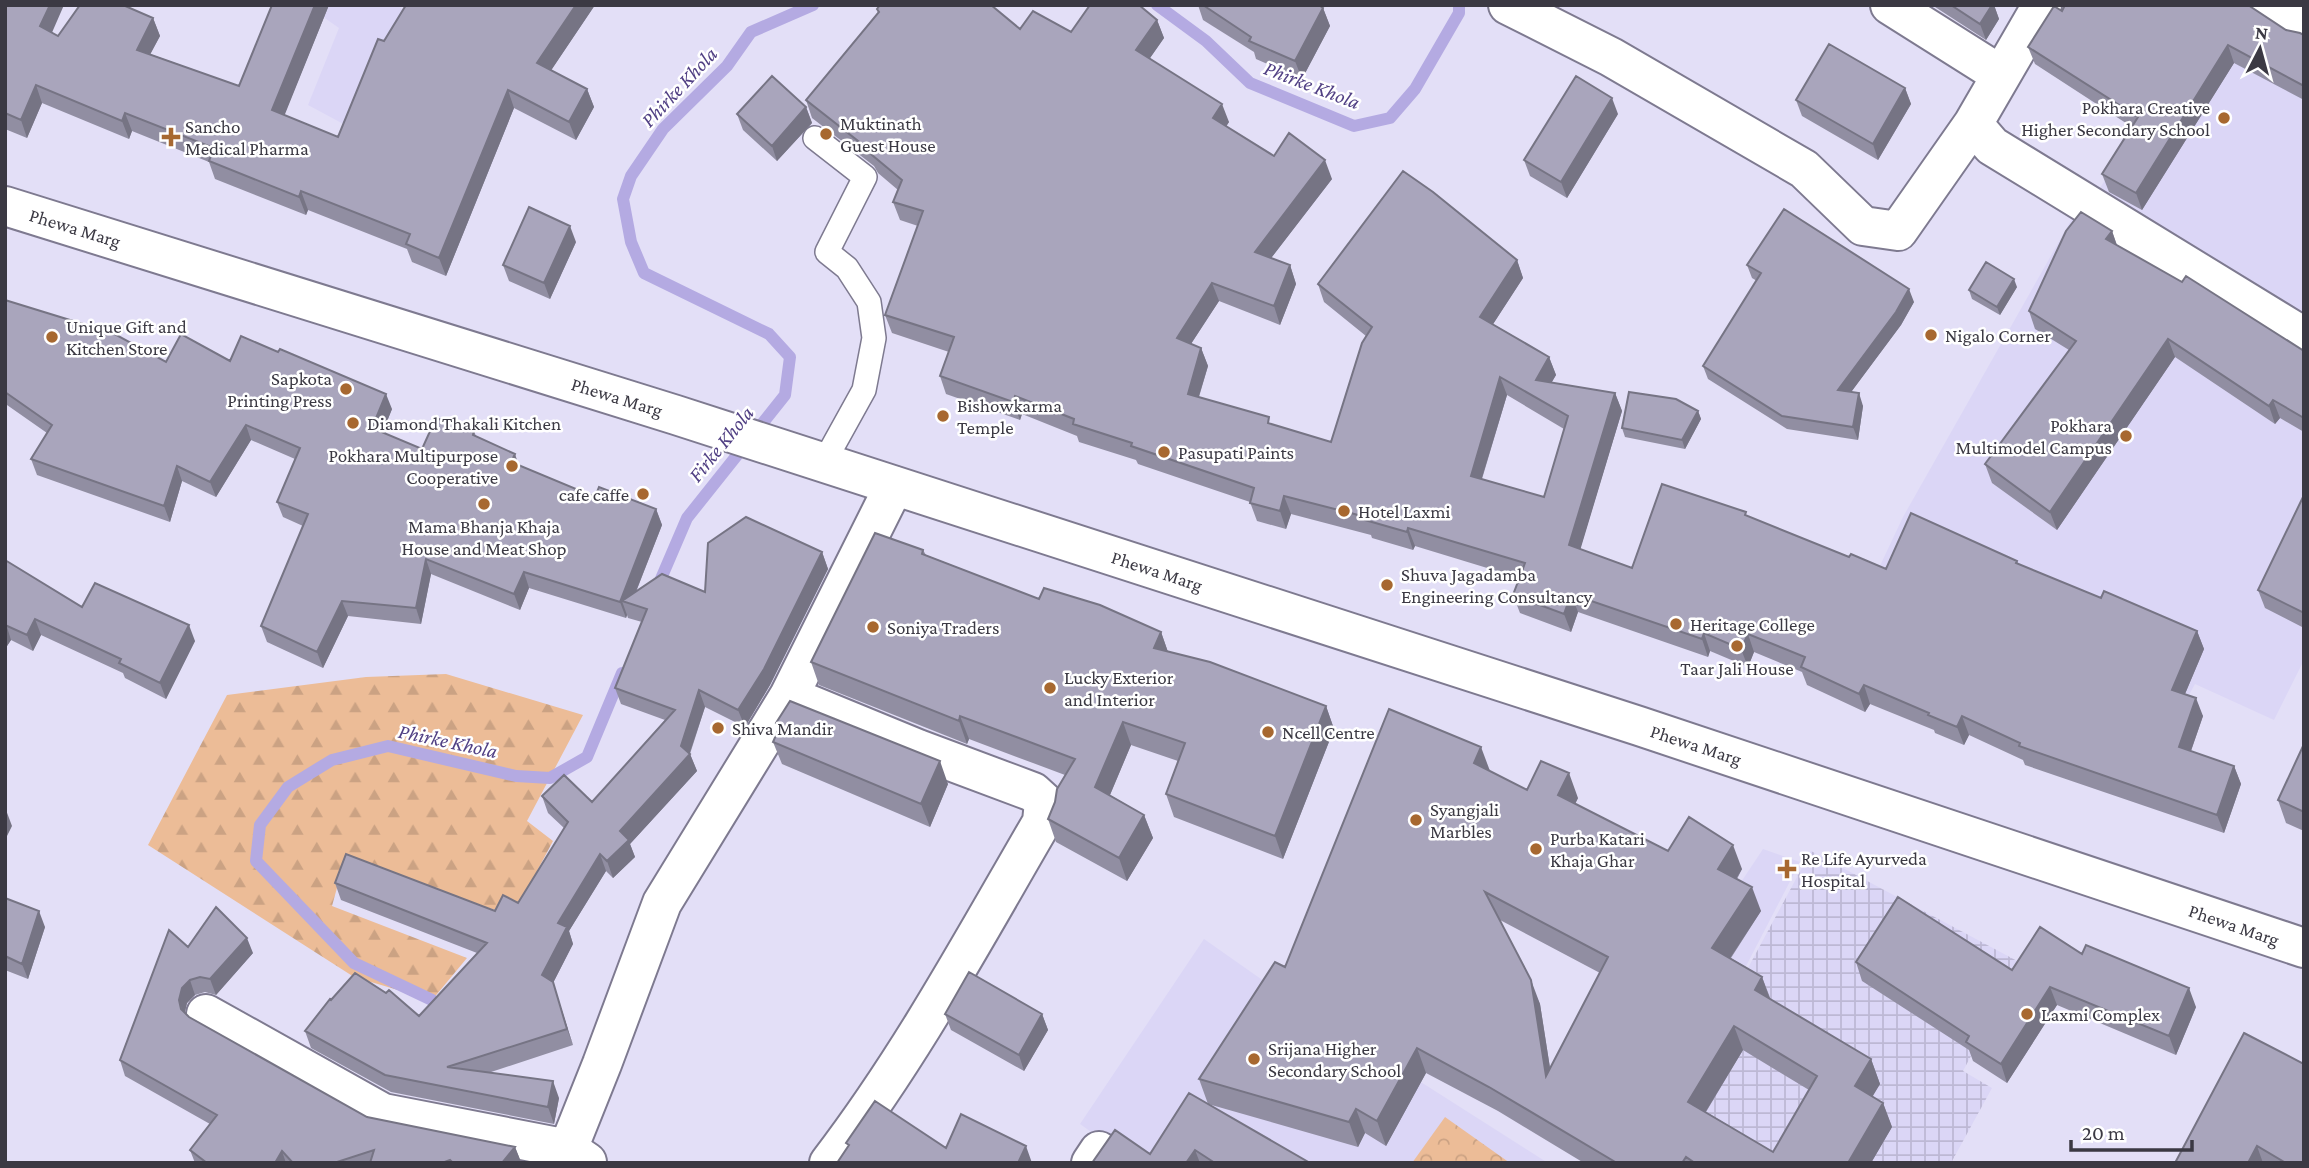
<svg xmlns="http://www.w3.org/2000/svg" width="2309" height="1168" font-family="'Crimson Pro',serif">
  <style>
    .built { fill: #dbd6f6 }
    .industrial { fill: url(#industrial-grid) }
    .forest { fill: url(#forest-firs) }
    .park { fill: url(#park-crowns) }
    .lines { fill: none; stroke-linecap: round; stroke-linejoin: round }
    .stream { stroke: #b4aae2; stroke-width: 12 }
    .service-casing { stroke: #7e7a90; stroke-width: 26 }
    .minor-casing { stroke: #7e7a90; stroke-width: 42 }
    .trunk-casing { stroke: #7e7a90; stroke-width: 42 }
    .service { stroke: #fff; stroke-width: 23 }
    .minor { stroke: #fff; stroke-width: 38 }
    .trunk { stroke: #fff; stroke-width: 38 }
    .wall { fill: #918ea2; fill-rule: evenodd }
    .shaded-wall { fill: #767484 }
    .building { fill: #a9a5bc; stroke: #767484; stroke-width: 2; fill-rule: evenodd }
    .poi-dot { fill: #a76830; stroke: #fff; stroke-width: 2.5 }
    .labels { text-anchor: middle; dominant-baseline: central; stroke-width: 5; stroke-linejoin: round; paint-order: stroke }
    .poi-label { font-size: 19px; fill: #3b3943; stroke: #fff; text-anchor: start }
    .street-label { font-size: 19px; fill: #3b3943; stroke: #fff }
    .water-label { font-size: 21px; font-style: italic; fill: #514084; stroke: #fff }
  </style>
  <defs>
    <pattern id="industrial-grid" width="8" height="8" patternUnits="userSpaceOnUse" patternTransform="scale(1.75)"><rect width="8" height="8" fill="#dbd6f6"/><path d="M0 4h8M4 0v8" fill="none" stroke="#bdb8d4"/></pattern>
    <pattern id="forest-firs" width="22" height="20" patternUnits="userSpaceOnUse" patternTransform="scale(1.75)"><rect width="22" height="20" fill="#ecbc97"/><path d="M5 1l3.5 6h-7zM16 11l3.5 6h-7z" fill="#cba283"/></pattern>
    <pattern id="park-crowns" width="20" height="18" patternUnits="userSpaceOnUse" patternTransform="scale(1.75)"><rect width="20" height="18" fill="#ecbc97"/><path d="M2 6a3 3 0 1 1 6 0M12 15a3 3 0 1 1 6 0" fill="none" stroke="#cba283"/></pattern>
  </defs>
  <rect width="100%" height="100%" fill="#e3dff7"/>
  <path class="built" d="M 306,5 L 398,5 L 402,10 L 349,127 L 308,105 L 339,28 Z
    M 2215,5 L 2304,41 L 2304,322 L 2095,196 Z
    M 2074,215 L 2304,354 L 2304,660 L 2274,720 L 2195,684 L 2184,704 L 1878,570 L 1903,517 Z
    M 1763,849 L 1800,862 L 1729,999 L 1680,974 Z
    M 1204,939 L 1281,993 L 1548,1163 L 1135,1163 L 1080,1124 Z"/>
  <path class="industrial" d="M 1811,851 L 2021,963 L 1963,1071 L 1992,1088 L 1951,1163 L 1643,1163 Z"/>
  <path class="forest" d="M 446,674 L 583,715 L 527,821 L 553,841 L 520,903 L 496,910 L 418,888 L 346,855 L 332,906 L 467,958 L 432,1000 L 354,977 L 148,845 L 227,695 L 366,677 Z"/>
  <path class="park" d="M 1445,1117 L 1510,1163 L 1412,1163 Z"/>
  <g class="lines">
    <path class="stream" d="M 1157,5 L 1206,41 L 1250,83 L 1354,126 L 1390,118 L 1415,89 L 1459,13 L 1459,5
      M 657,588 L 687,518 L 785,395 L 790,357 L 769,334 L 644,273 L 631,242 L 623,199 L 631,176 L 663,129 L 727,66 L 751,32 L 813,5
      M 442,1012 L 432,1000 L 354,963 L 256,861 L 260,825 L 288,787 L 332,760 L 388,746 L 516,776 L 550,778 L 587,757 L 622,673"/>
    <defs>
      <path id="service" d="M 815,138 L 865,177 L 827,252 L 847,268 L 869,302 L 874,338 L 864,390 L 823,464"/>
      <path id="minor" d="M 1508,5 L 1611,57 L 1804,169 L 1863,226 L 1898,231 L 1973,124
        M 1890,5 L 2001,75
        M 2042,5 L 1973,124 L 1992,146 L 2304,337
        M 2265,5 L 2304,29
        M 789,696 L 918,749 L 1033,792 L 1044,802 L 1042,822 C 975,937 911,1056 829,1163
        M 206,1014 L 383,1113 L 568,1149 L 587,1162
        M 558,1163 L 568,1149 L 602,1064 L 662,903 L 789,696 L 894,486
        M 1091,1163 L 1099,1151"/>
      <path id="trunk" d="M 5,206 L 676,415 L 1639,726 L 2304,948"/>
    </defs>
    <use href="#service" class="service-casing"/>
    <use href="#minor" class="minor-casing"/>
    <use href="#trunk" class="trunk-casing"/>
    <use href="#service" class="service"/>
    <use href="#minor" class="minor"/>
    <use href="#trunk" class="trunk"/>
  </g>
  <path class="wall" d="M 5,5 L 58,36 L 153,18 L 160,36 L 150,54 L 239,86 L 272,5 L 329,5 L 284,115 L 338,137 L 384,41 L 406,5 L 595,5 L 551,70 L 587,89 L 594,107 L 576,140 L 514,108 L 446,276 L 412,262 L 407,249 L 308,210 L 306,215 L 215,179 L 209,162 L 132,131 L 129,139 L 42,103 L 27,138 L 5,129 Z
    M 1198,5 L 1323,8 L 1330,26 L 1302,79 L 1256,59 L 1254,52 L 1203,20 Z
    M 1932,5 L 1994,5 L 1999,19 L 1986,40 Z
    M 877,9 L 1020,29 L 1071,32 L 1157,20 L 1164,38 L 1150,58 L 1229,122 L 1226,126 L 1274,156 L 1332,179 L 1271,258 L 1290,265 L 1296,284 L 1280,325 L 1219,301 L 1191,344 L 1201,348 L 1208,366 L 1199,397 L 1271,424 L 1331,442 L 1366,336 L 1324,302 L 1318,284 L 1517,260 L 1523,278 L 1493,324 L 1549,357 L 1556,375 L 1551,383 L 1615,393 L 1622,411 L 1580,549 L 1632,568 L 1747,516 L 1849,557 L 1886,569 L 2017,561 L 2018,564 L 2101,598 L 2197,631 L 2204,649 L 2185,694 L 2203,716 L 2191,751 L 2234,766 L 2241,784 L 2224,833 L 2025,765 L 2023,760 L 1969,735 L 1964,745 L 1935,733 L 1934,730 L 1870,704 L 1865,712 L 1807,685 L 1802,672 L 1754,652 L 1748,667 L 1710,651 L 1708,657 L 1578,612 L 1571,632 L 1520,613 L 1513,595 L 1520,578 L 1415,546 L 1413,550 L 1372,538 L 1371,535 L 1291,514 L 1286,529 L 1257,521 L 1250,502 L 1138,464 L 1136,460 L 1079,442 L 1077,436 L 1022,414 L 1020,420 L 946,394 L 940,376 L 949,352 L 892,333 L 885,315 L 918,226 L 900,220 L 893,202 L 898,190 L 878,173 L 874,166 L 812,118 L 806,100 L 878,13 ZM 1507,395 L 1564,429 L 1544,497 L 1482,479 Z
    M 2062,11 L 2286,30 L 2304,35 L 2304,100 L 2234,63 L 2142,210 L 2109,192 L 2102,174 L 2132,127 L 2035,64 L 2028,47 Z
    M 1905,88 L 1911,104 L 1878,160 L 1802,116 L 1796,100 Z
    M 806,107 L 812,123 L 777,161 L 743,130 L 737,114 Z
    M 1618,114 L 1567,198 L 1530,176 L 1524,160 Z
    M 2112,231 L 2117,245 L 2304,351 L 2304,432 L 2280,418 L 2275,424 L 2175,357 L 2057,530 L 1992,483 L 1985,464 L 2069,350 L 2035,329 L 2029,311 Z
    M 576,242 L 550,299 L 509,281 L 503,265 Z
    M 1747,265 L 1914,302 L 1901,325 L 1851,392 L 1863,406 L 1858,440 L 1787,429 L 1708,379 L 1703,366 L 1757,281 L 1752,278 Z
    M 2017,287 L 2000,315 L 1972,299 L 1969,290 Z
    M 5,300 L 166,362 L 230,361 L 392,409 L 382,433 L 422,449 L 474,430 L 476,437 L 519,465 L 595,497 L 656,509 L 662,525 L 636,592 L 705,592 L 822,552 L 828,569 L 770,685 L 745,727 L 705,707 L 690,754 L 697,771 L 630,844 L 635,857 L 613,878 L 606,871 L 569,931 L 573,944 L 553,983 L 573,1045 L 488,1073 L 559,1098 L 554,1124 L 391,1092 L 311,1048 L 305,1031 L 331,1000 L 419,1016 L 477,953 L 341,900 L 335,883 L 495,911 L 518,903 L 564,828 L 548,813 L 542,796 L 592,802 L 665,720 L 621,704 L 615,688 L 642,622 L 628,618 L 627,615 L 626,618 L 529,588 L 520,610 L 431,574 L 421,624 L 348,616 L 323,668 L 267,642 L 261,626 L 303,526 L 283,517 L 277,502 L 295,459 L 251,440 L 216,497 L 182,481 L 170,522 L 37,475 L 31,459 L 47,433 L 7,405 L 5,408 Z
    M 1698,411 L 1701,419 L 1685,449 L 1625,437 L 1622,428 Z
    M 2304,495 L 2304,628 L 2265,608 L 2258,590 Z
    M 923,550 L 926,555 L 1039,599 L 1161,632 L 1168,652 L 1326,706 L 1334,729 L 1283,859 L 1174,817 L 1166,794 L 1178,761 L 1131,745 L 1110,795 L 1144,815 L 1153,838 L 1127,881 L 1056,842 L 1048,819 L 1065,775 L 969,739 L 967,744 L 819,685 L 811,662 Z
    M 5,560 L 82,607 L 195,641 L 166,699 L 125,678 L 123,673 L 41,635 L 33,651 L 11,640 L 5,649 Z
    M 776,723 L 948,784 L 930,827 L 782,764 L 773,742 L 778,730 Z
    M 2304,744 L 2304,831 L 2286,823 L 2278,800 Z
    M 1490,771 L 1527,790 L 1578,798 L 1575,804 L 1668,851 L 1742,869 L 1737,879 L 1761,911 L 1731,958 L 1762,977 L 1771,1000 L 1871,1059 L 1880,1084 L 1872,1096 L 1883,1103 L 1892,1127 L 1871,1163 L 1584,1163 L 1498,1111 L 1426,1073 L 1386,1146 L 1365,1133 L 1358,1147 L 1208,1104 L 1199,1079 ZM 1500,920 L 1600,973 L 1550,1068 L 1540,1004 ZM 1743,1050 L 1809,1090 L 1773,1152 L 1706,1112 Z
    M 5,898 L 45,927 L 28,979 L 5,970 Z
    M 188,947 L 253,953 L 216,995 L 205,992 L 195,995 L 187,1003 L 185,1013 L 189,1017 L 367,1117 L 515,1147 L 521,1162 L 195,1163 L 190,1150 L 210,1124 L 125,1076 L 120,1060 Z
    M 2082,954 L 2196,1007 L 2176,1055 L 2057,1005 L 2007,1083 L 1973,1061 L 1969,1050 L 1862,981 L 1856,962 L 2012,970 Z
    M 945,1014 L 1042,1014 L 1048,1030 L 1024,1071 L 951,1030 Z
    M 2304,1064 L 2304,1163 L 2175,1163 Z
    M 1189,1093 L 1310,1163 L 1092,1163 L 1150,1154 Z"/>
  <path class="shaded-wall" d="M 50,5 L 64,5 L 47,44 L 40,26 Z
    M 315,5 L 329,5 L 279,129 L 272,110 Z
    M 576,5 L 595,5 L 544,81 L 537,63 Z
    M 1992,5 L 1994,5 L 1999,19 L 1986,40 L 1980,24 Z
    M 1323,8 L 1330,26 L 1302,79 L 1295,61 Z
    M 153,18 L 160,36 L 143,68 L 137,50 Z
    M 1157,20 L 1164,38 L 1143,68 L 1136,50 Z
    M 2228,45 L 2234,63 L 2142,210 L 2136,193 Z
    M 36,85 L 42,103 L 27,138 L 21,120 Z
    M 1905,88 L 1911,104 L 1878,160 L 1873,144 Z
    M 587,89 L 594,107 L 576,140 L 569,122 Z
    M 508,90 L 514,108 L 446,276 L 439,258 Z
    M 1612,98 L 1618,114 L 1567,198 L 1561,182 Z
    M 1222,104 L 1229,122 L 1220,136 L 1213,118 Z
    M 806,107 L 812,123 L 777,161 L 772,146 Z
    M 125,113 L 132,131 L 129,139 L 122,121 Z
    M 1325,160 L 1332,179 L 1262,270 L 1255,252 Z
    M 301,191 L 308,210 L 306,215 L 299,197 Z
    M 570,226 L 576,242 L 550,299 L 544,283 Z
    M 2112,231 L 2118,249 L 2106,239 Z
    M 1517,260 L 1523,278 L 1486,335 L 1480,317 Z
    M 1290,265 L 1296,284 L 1280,325 L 1274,306 Z
    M 2014,279 L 2017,287 L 2000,315 L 1997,307 Z
    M 1212,283 L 1219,301 L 1183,356 L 1177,338 Z
    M 1909,289 L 1914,302 L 1901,325 L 1843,403 L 1838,390 Z
    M 2168,339 L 2175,357 L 2057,530 L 2050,512 Z
    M 1201,348 L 1208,366 L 1194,412 L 1188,394 Z
    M 1549,357 L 1556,375 L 1542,399 L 1536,380 Z
    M 1500,377 L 1507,395 L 1477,494 L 1471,476 Z
    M 1615,393 L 1622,411 L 1576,564 L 1569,545 Z
    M 1859,393 L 1863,406 L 1858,440 L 1853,427 Z
    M 386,394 L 392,409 L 378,444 L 372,428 Z
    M 1015,396 L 1022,414 L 1020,420 L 1013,402 Z
    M 2273,400 L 2280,418 L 2275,424 L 2269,406 Z
    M 1698,411 L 1701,419 L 1685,449 L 1682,440 Z
    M 246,425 L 251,440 L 216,497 L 210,482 Z
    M 515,454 L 520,469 L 511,462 Z
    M 177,466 L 182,481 L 170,522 L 164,506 Z
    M 1284,496 L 1291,514 L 1286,529 L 1280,511 Z
    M 656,509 L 662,525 L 631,604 L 622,601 L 627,615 L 626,618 L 620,602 Z
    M 1408,528 L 1415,546 L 1413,550 L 1407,532 Z
    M 822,552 L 828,569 L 770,685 L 745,727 L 738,710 Z
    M 426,559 L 431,574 L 421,624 L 416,608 Z
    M 524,572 L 529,588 L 520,610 L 514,594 Z
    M 1571,594 L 1578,612 L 1571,632 L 1564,614 Z
    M 342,601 L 348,616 L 323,668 L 317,652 Z
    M 35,619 L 41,635 L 33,651 L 27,635 Z
    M 6,624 L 11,640 L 5,649 Z
    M 189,625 L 195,641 L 166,699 L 160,683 Z
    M 2197,631 L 2204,649 L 2179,708 L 2172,690 Z
    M 1161,632 L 1169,655 L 1154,648 Z
    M 1704,633 L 1710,651 L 1708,657 L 1702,639 Z
    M 1748,634 L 1754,652 L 1748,667 L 1741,649 Z
    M 1864,685 L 1870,704 L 1865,712 L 1859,694 Z
    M 699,690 L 705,707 L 689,755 L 690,754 L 697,771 L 630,844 L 635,857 L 613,878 L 607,861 L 620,831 L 681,746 Z
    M 2196,698 L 2203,716 L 2186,765 L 2179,747 Z
    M 1326,706 L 1334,729 L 1283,859 L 1275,836 Z
    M 960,716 L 969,739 L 967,744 L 959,721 Z
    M 1962,716 L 1969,735 L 1964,745 L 1957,727 Z
    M 1123,722 L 1131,745 L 1104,809 L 1095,787 Z
    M 1481,747 L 1490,771 L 1474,763 Z
    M 940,761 L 948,784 L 930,827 L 921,804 Z
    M 2234,766 L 2241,784 L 2224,833 L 2217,815 Z
    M 1569,773 L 1578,798 L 1567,820 L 1558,795 Z
    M 6,810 L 12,826 L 5,840 L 5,811 Z
    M 1144,815 L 1153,838 L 1127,881 L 1119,858 Z
    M 1733,845 L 1742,869 L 1727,894 L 1718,869 Z
    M 600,854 L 606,871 L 569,931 L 573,944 L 553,983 L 573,1045 L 567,1029 L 542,975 L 558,923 Z
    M 1752,887 L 1761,911 L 1721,972 L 1712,948 Z
    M 39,911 L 45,927 L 28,979 L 22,964 Z
    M 247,938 L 253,953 L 216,995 L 210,979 Z
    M 1762,977 L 1771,1002 L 1755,990 Z
    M 190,980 L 195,995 L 187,1003 L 184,1015 L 187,1025 L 179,1000 L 182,988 Z
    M 1531,980 L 1540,1004 L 1555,1100 L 1546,1076 Z
    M 2050,987 L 2057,1005 L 2007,1083 L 2001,1064 Z
    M 2189,988 L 2196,1007 L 2176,1055 L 2169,1036 Z
    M 1042,1014 L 1048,1030 L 1024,1071 L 1019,1055 Z
    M 1734,1026 L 1743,1050 L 1697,1126 L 1688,1102 Z
    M 1417,1048 L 1426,1073 L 1386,1146 L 1377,1121 Z
    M 1871,1059 L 1880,1084 L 1864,1111 L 1855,1086 Z
    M 553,1081 L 559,1098 L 554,1124 L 548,1107 Z
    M 1883,1103 L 1892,1127 L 1871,1163 L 1848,1163 Z
    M 1356,1109 L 1365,1133 L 1358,1147 L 1349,1122 Z
    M 1026,1146 L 1032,1163 L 1018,1163 Z
    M 2257,1146 L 2263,1163 L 2248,1163 Z
    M 515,1147 L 521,1162 L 502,1163 Z
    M 1195,1150 L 1200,1163 L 1186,1163 Z
    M 282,1151 L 286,1163 L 275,1163 Z"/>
  <path class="building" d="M 5,5 L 50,5 L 40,26 L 58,36 L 80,5 L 123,5 L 153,18 L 137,50 L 239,86 L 272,5 L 315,5 L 272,110 L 338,137 L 378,39 L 384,41 L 406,5 L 576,5 L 537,63 L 587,89 L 569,122 L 508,90 L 439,258 L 406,244 L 410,234 L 301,191 L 299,197 L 209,161 L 214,148 L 125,113 L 122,121 L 36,85 L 21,120 L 5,113 Z
    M 880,5 L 991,5 L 1020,29 L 1033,11 L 1071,32 L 1090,5 L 1139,5 L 1157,20 L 1136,50 L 1222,104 L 1213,118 L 1274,156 L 1289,133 L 1325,160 L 1255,252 L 1290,265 L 1274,306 L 1212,283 L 1177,338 L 1201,348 L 1188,394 L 1269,417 L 1268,423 L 1331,442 L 1362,343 L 1372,327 L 1318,284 L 1403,171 L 1433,192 L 1517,260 L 1480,317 L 1549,357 L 1536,380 L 1615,393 L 1569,545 L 1632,568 L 1662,484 L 1746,512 L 1745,515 L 1849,557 L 1851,554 L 1886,569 L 1911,513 L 2017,561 L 2016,563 L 2101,598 L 2104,591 L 2197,631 L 2172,690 L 2196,698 L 2179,747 L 2234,766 L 2217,815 L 2019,746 L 2020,743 L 1962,716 L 1957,727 L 1928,715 L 1929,713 L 1864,685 L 1859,694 L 1801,667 L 1805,657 L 1748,634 L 1741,649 L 1704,633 L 1702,639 L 1571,594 L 1564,614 L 1513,595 L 1525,563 L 1408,528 L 1407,532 L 1365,520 L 1366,517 L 1284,496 L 1280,511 L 1250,503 L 1254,488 L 1131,446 L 1132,443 L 1073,424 L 1074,419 L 1015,396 L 1013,402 L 940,376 L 954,337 L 885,315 L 923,211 L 893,202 L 902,180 L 872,155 L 867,148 L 806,100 L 879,12 L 877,9 ZM 1500,377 L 1568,416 L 1544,497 L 1471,476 Z
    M 1203,5 L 1319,5 L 1323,8 L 1295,61 L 1249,41 L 1251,37 Z
    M 1951,5 L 1992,5 L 1980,24 Z
    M 2065,5 L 2248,5 L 2286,30 L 2300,33 L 2304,35 L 2304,86 L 2228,45 L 2136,193 L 2102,174 L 2138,117 L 2028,47 L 2054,6 L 2062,11 Z
    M 1829,44 L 1905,88 L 1873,144 L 1796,100 Z
    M 772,76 L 806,107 L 772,146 L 737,114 Z
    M 1576,76 L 1612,98 L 1561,182 L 1524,160 Z
    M 529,207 L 570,226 L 544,283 L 503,265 Z
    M 1784,209 L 1909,289 L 1896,312 L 1838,390 L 1859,393 L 1853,427 L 1782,416 L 1703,366 L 1761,273 L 1747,265 Z
    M 2081,212 L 2112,231 L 2106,239 L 2182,282 L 2186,276 L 2304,351 L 2304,418 L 2273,400 L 2269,406 L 2168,339 L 2050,512 L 1985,464 L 2076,341 L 2029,311 L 2066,231 Z
    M 1986,262 L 2014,279 L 1997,307 L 1969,290 Z
    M 5,300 L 96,328 L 98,325 L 166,362 L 181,334 L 230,361 L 241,336 L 278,352 L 280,349 L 386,394 L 372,428 L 422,449 L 436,418 L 474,430 L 473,435 L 515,454 L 511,462 L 595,497 L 599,487 L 656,509 L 620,602 L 524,572 L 514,594 L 426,559 L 416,608 L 342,601 L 317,652 L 261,626 L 308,514 L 277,502 L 300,448 L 246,425 L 210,482 L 177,466 L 164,506 L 31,459 L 52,425 L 5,392 Z
    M 1629,392 L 1676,399 L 1698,411 L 1682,440 L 1622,428 Z
    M 2304,495 L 2304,613 L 2258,590 Z
    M 746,517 L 822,552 L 764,669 L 738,710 L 699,690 L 681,746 L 690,754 L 620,831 L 629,840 L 607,861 L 600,854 L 558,923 L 567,927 L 542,975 L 553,982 L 567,1029 L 447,1067 L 553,1081 L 548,1107 L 385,1075 L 305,1031 L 330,999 L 331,1000 L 355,973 L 386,993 L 389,990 L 419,1016 L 487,943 L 335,883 L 346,854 L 495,911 L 503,895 L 518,903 L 568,822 L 542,796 L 564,775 L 592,802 L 675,710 L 615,688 L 647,609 L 622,601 L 662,574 L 705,592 L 708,543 Z
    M 875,533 L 923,550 L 922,554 L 1039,599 L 1044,588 L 1100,605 L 1161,632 L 1154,648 L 1210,662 L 1326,706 L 1275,836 L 1166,794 L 1185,743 L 1123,722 L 1095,787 L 1144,815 L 1119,858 L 1048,819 L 1055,802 L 1057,789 L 1075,759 L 960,716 L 959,721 L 811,662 Z
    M 5,560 L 82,607 L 95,583 L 189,625 L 160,683 L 119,663 L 121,659 L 35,619 L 27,635 L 5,625 Z
    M 790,701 L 940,761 L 921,804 L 773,742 L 780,726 L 776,723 Z
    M 1389,709 L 1481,747 L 1474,763 L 1527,790 L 1541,761 L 1569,773 L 1558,795 L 1668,851 L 1689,817 L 1733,845 L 1718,869 L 1752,887 L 1712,948 L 1762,977 L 1755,990 L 1871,1059 L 1855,1086 L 1883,1103 L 1848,1163 L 1695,1163 L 1686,1157 L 1682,1163 L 1617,1163 L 1489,1087 L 1417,1048 L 1377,1121 L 1356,1109 L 1349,1122 L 1199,1079 L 1275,962 L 1285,967 ZM 1485,892 L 1608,957 L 1546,1076 L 1531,980 ZM 1734,1026 L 1817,1076 L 1773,1152 L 1688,1102 Z
    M 2304,744 L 2304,812 L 2278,800 Z
    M 1898,897 L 2012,970 L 2040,927 L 2082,954 L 2086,945 L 2189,988 L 2169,1036 L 2050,987 L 2001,1064 L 1966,1042 L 1969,1036 L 1856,962 Z
    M 5,898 L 39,911 L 22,964 L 5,956 Z
    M 216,907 L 247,938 L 210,979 L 200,977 L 190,980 L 182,988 L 179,1000 L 181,1009 L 189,1017 L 367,1117 L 515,1147 L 502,1163 L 453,1163 L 450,1160 L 442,1163 L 370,1163 L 374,1150 L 334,1163 L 293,1163 L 282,1151 L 275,1163 L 207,1163 L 190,1150 L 217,1115 L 120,1060 L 169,930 L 188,947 Z
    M 969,972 L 1042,1014 L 1019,1055 L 945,1014 Z
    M 2244,1033 L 2304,1064 L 2304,1163 L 2286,1163 L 2257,1146 L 2248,1163 L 2175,1163 Z
    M 1189,1093 L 1310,1163 L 1215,1163 L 1195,1150 L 1186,1163 L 1092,1163 L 1115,1130 L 1150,1154 Z
    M 875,1101 L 946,1148 L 961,1114 L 1026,1146 L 1018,1163 L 837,1163 L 849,1145 L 846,1143 Z"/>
  <g class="poi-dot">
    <circle cx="2224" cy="118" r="7"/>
    <circle cx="826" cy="134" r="7"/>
    <path d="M167.5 126.5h7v7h7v7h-7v7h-7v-7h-7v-7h7z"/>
    <circle cx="1931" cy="335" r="7"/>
    <circle cx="52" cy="337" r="7"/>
    <circle cx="346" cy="389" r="7"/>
    <circle cx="943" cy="416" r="7"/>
    <circle cx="353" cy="423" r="7"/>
    <circle cx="2126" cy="436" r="7"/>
    <circle cx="1164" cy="452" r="7"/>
    <circle cx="512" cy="466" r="7"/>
    <circle cx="643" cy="494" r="7"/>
    <circle cx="484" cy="504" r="7"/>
    <circle cx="1344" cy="511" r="7"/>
    <circle cx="1387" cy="585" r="7"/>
    <circle cx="1676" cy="624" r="7"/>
    <circle cx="873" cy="627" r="7"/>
    <circle cx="1737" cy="646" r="7"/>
    <circle cx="1050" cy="688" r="7"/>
    <circle cx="718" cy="728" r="7"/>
    <circle cx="1268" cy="732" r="7"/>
    <circle cx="1416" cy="820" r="7"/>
    <circle cx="1536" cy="849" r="7"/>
    <path d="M1783.5 858.5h7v7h7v7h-7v7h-7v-7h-7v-7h7z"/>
    <circle cx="2027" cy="1014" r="7"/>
    <circle cx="1254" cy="1059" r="7"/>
  </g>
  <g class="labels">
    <g class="poi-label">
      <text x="2210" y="107" text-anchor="end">Pokhara Creative<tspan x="2210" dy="22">Higher Secondary School</tspan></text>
      <text x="840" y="123">Muktinath<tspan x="840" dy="22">Guest House</tspan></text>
      <text x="185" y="126">Sancho<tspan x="185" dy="22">Medical Pharma</tspan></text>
      <text x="66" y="326">Unique Gift and<tspan x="66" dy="22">Kitchen Store</tspan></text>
      <text x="1945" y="335">Nigalo Corner</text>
      <text x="332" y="378" text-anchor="end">Sapkota<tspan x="332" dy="22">Printing Press</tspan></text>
      <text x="957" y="405">Bishowkarma<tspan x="957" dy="22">Temple</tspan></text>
      <text x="367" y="423">Diamond Thakali Kitchen</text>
      <text x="2112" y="425" text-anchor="end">Pokhara<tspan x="2112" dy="22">Multimodel Campus</tspan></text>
      <text x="1178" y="452">Pasupati Paints</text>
      <text x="498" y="455" text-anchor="end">Pokhara Multipurpose<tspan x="498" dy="22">Cooperative</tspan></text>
      <text x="629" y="494" text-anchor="end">cafe caffe</text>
      <text x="1358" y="511">Hotel Laxmi</text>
      <text x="484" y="526" text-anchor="middle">Mama Bhanja Khaja<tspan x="484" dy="22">House and Meat Shop</tspan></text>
      <text x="1401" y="574">Shuva Jagadamba<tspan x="1401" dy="22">Engineering Consultancy</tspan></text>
      <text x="1690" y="624">Heritage College</text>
      <text x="887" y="627">Soniya Traders</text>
      <text x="1737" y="668" text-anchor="middle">Taar Jali House</text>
      <text x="1064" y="677">Lucky Exterior<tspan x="1064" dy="22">and Interior</tspan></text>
      <text x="732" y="728">Shiva Mandir</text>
      <text x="1282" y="732">Ncell Centre</text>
      <text x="1430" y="809">Syangjali<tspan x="1430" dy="22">Marbles</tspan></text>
      <text x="1550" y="838">Purba Katari<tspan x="1550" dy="22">Khaja Ghar</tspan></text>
      <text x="1801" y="858">Re Life Ayurveda<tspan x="1801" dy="22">Hospital</tspan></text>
      <text x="2041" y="1014">Laxmi Complex</text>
      <text x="1268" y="1048">Srijana Higher<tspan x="1268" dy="22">Secondary School</tspan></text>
    </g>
    <g class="street-label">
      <text transform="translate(75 228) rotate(17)">Phewa Marg</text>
      <text transform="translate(617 397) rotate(17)">Phewa Marg</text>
      <text transform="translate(1157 571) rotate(18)">Phewa Marg</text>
      <text transform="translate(1696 745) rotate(18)">Phewa Marg</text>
      <text transform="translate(2234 925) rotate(19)">Phewa Marg</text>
    </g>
    <g class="water-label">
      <text transform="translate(1312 85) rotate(21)">Phirke Khola</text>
      <text transform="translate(679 87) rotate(-47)">Phirke Khola</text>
      <text transform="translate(721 444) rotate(-51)">Firke Khola</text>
      <text transform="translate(448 741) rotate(12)">Phirke Khola</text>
    </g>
  </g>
  <rect width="2309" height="1168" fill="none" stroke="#3b3943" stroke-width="14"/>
  <g transform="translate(2260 49) rotate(6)" stroke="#ffffff" stroke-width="5" paint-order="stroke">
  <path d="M0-5L12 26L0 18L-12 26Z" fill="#3b3943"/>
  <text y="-10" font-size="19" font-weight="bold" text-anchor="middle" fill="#3b3943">N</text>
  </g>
  <path d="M2071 1140v10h121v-10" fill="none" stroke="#3b3943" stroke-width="3.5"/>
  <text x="2082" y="1140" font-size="21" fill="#3b3943" stroke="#ffffff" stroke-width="5" paint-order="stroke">20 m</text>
</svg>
